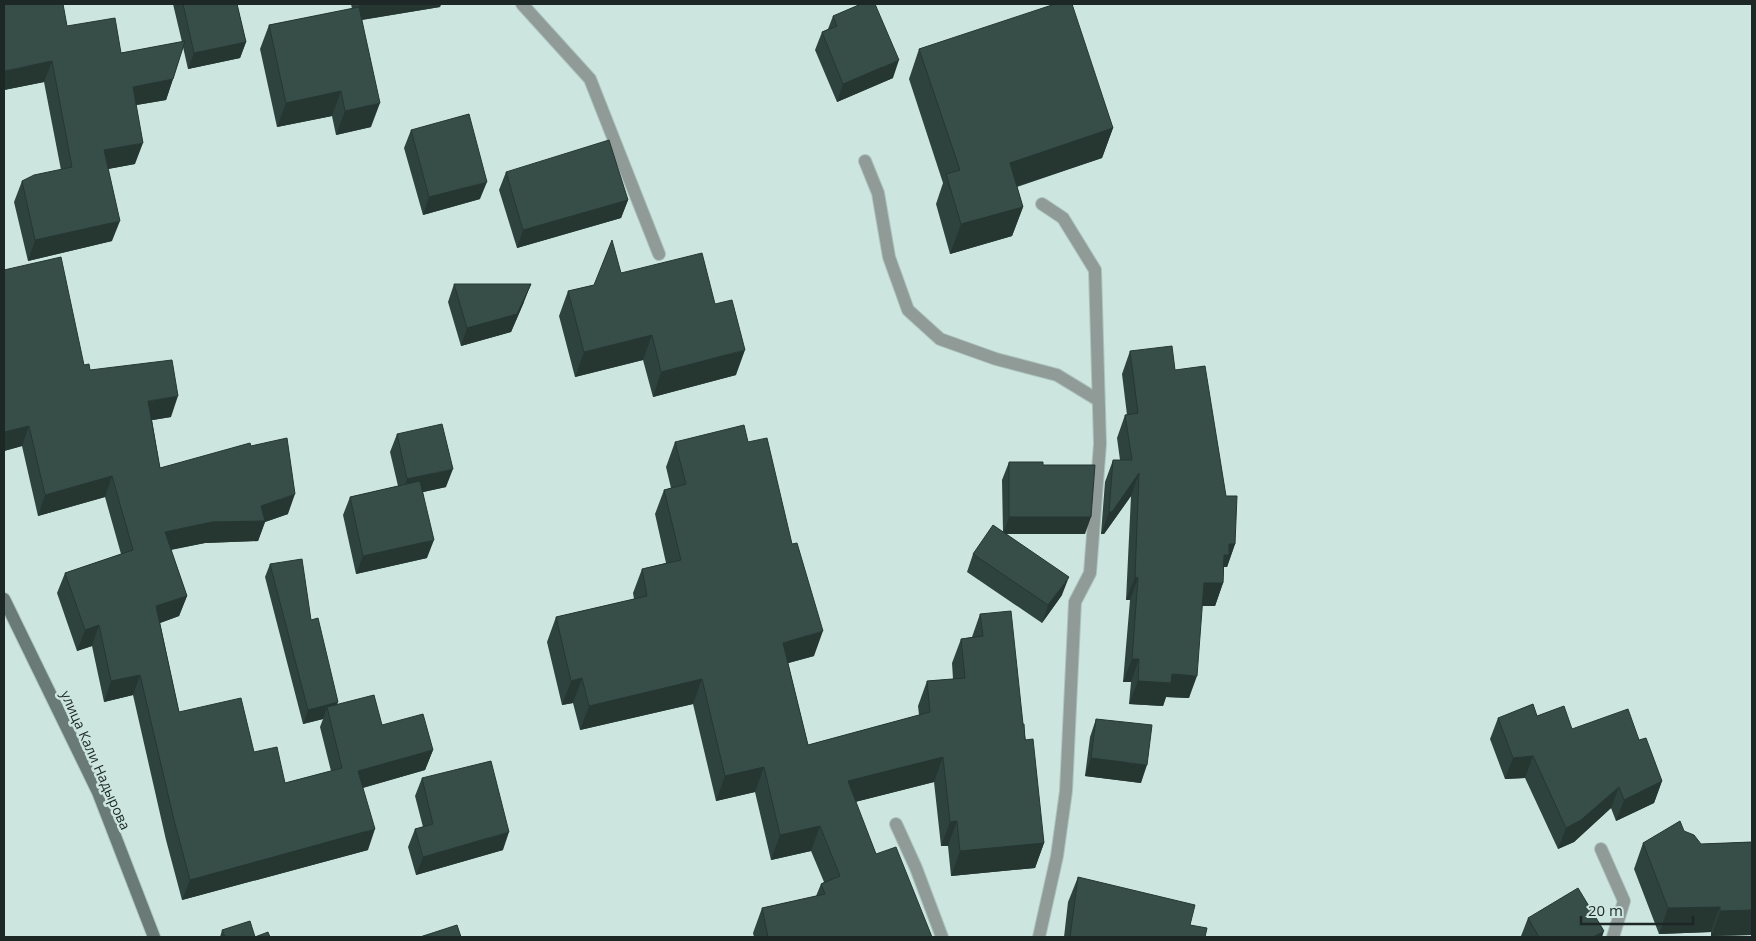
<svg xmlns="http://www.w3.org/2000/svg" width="1756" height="941" font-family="'Open Sans',sans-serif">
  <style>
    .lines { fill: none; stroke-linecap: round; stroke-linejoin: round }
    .street-casing { stroke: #acc4be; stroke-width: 14 }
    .secondary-casing { stroke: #acc4be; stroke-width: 14 }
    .street { stroke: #909b98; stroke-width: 12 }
    .secondary { stroke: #6a7a76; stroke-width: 12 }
    .wall { fill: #2f433e }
    .shaded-wall { fill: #263732 }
    .building { fill: #374e48; stroke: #263732 }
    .labels { text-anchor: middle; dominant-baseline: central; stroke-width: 5; stroke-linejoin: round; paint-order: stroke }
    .street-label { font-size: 14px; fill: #1d2725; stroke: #cce6df }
  </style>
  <rect width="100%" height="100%" fill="#cce6df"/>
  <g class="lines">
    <defs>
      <path id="street" d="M 522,4 L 590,79 L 659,254
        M 865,161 L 878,193 L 889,257 L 908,310 L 940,339 L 996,359 L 1057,375 L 1098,400
        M 896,824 L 916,868 L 942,937
        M 1601,849 L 1624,901 L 1613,937
        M 1039,937 L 1057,856 L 1066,791 L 1075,602 L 1090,573 L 1100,444 L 1095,270 L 1063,218 L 1042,204"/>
      <path id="secondary" d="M 4,599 L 98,792 L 154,937"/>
    </defs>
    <use href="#street" class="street-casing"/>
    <use href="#secondary" class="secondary-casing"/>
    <use href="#street" class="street"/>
    <use href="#secondary" class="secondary"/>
  </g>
  <path class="wall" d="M 173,4 L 237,4 L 246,42 L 240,58 L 188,69 L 183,47 L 173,79 L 166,100 L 136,105 L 135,164 L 108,169 L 112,241 L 28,261 L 14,202 L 22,181 L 61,170 L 44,82 L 4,90 L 67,26 L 121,53 L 182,42 Z
    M 351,4 L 441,4 L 440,7 L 362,20 L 371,127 L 336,135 L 332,116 L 277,127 L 260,49 L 269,25 L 352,9 Z
    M 833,16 L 893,78 L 837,102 L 815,50 L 822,32 L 828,29 Z
    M 919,49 L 1113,128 L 1102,158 L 1017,187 L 1023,207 L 1012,236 L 950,254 L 936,204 L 943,183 L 909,79 Z
    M 411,130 L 480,199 L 423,215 L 404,148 Z
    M 506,172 L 628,200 L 621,218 L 517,248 L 499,190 Z
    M 4,270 L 84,365 L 90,370 L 171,417 L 152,420 L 160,468 L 251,446 L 288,514 L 265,522 L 258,541 L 205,543 L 171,550 L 187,596 L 179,616 L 160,623 L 179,712 L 254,752 L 285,783 L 331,771 L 320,727 L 323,719 L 303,724 L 265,577 L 270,564 L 311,620 L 338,702 L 337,704 L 382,725 L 433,750 L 425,770 L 363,788 L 368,850 L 182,900 L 166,840 L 133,695 L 104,702 L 92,646 L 77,651 L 57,593 L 65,573 L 121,554 L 105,497 L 38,516 L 22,446 L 4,451 Z
    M 621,273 L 715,304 L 736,375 L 653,397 L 643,360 L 575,377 L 559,316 L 568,291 L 594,285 Z
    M 454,284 L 524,302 L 511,332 L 461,346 L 448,302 Z
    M 1130,351 L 1175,370 L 1226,496 L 1235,544 L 1227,567 L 1224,567 L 1224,569 L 1223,583 L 1215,606 L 1202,606 L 1189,698 L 1166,697 L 1163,706 L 1129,704 L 1131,682 L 1123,682 L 1130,600 L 1126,600 L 1131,496 L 1104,534 L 1101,534 L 1105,482 L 1113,460 L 1120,460 L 1117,438 L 1125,415 L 1127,415 L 1122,374 Z
    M 397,434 L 446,487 L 423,492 L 427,558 L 356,574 L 343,515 L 350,497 L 398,486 L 390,452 Z
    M 675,442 L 748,442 L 814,656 L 788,663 L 808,745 L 919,715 L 918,706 L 927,681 L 953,679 L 952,663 L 961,639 L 972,637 L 980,614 L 1023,724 L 1044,843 L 1035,868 L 951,876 L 948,846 L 941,846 L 934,782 L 855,802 L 876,854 L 932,937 L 754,937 L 753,933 L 762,908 L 816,896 L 821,884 L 824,882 L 811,851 L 771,860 L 755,792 L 716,801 L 693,704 L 580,730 L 573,703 L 562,705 L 547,642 L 556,617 L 634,599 L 633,593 L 642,569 L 666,563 L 655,514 L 664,490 L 671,488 L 666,467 Z
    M 1009,462 L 1043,465 L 1085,534 L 1006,534 L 1062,595 L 1042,623 L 967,572 L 973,554 L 1003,532 L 1002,480 Z
    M 1537,716 L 1572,729 L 1639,740 L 1662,781 L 1654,803 L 1616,821 L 1611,808 L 1574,842 L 1558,849 L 1525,778 L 1505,779 L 1490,739 L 1498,718 Z
    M 1096,719 L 1141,783 L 1085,776 L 1090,737 Z
    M 422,778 L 503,850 L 416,875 L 408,847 L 415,829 L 423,827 L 415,796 Z
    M 1752,842 L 1752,935 L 1711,936 L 1711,932 L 1659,934 L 1634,869 L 1643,843 L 1701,844 Z
    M 1078,877 L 1190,925 L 1205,937 L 1064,937 L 1068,902 Z
    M 1528,918 L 1602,937 L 1522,937 L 1521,936 Z
    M 222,930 L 255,937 L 270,937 L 220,937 Z"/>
  <path class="shaded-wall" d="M 360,4 L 441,4 L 440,7 L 354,21 Z
    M 246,42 L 240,58 L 188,69 L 194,53 Z
    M 899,60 L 893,78 L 837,102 L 843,84 Z
    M 52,61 L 44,82 L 4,90 L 4,71 Z
    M 173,79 L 166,100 L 125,107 L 133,87 Z
    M 341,91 L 332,116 L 277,127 L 286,103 Z
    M 380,103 L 371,127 L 336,135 L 345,111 Z
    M 1113,128 L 1102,158 L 999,192 L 1010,163 Z
    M 143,143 L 135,164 L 97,171 L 104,150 Z
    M 487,182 L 480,199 L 423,215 L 429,197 Z
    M 628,200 L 621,218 L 517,248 L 523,230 Z
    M 1023,207 L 1012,236 L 950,254 L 961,224 Z
    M 120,221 L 112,241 L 28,261 L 35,240 Z
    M 531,284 L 524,302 L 511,332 L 461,346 L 467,328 Z
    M 652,335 L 643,360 L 575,377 L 584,352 Z
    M 745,350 L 736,375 L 653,397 L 661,372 Z
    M 178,396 L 171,417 L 141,422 L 148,401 Z
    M 29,426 L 22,446 L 4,451 L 4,432 Z
    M 453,469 L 446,487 L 401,497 L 407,479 Z
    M 1139,473 L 1131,496 L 1104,534 L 1101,534 L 1109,512 Z
    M 112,476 L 105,497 L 38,516 L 45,495 Z
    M 295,494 L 288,514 L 265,522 L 258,541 L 205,543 L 158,552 L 165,532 L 261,506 Z
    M 1009,517 L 1091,517 L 1085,534 L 1003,534 Z
    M 434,540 L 427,558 L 356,574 L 363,556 Z
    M 1229,544 L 1235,544 L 1227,567 L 1224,567 L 1220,578 L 1224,555 Z
    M 1069,577 L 1062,595 L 1042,623 L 1048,605 Z
    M 1135,577 L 1138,578 L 1130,600 L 1126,600 Z
    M 1204,583 L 1223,583 L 1215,606 L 1195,606 Z
    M 187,596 L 179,616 L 149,627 L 156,606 Z
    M 99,625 L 92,646 L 77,651 L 85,630 Z
    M 823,631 L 814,656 L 774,667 L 783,643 Z
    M 1132,659 L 1139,659 L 1131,682 L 1123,682 Z
    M 1172,674 L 1197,676 L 1189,698 L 1166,697 L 1163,706 L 1129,704 L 1138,681 Z
    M 140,675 L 133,695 L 104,702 L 111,681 Z
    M 582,678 L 573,703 L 562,705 L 571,681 Z
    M 702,679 L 693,704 L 580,730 L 589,706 Z
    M 338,702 L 332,716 L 327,707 L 323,719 L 303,724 L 308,710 Z
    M 433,750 L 425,770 L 351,791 L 358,771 Z
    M 1533,756 L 1525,778 L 1505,779 L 1513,758 Z
    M 943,757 L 934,782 L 839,806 L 848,781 Z
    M 1091,758 L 1147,765 L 1141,783 L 1085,776 Z
    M 764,767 L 755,792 L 716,801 L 725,776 Z
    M 1662,781 L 1654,803 L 1616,821 L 1624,800 Z
    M 1619,787 L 1611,808 L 1574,842 L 1558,849 L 1566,828 Z
    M 957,821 L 948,846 L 941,846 L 950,822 Z
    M 820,826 L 811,851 L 771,860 L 780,835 Z
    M 375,829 L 368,850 L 182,900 L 190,880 Z
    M 509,832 L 503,850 L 416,875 L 423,857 Z
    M 1044,843 L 1035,868 L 951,876 L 960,851 Z
    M 1720,907 L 1711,932 L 1659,934 L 1668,908 Z
    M 1752,910 L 1752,935 L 1711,936 L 1720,911 Z
    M 1604,931 L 1602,937 L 1593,937 Z"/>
  <path class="building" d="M 4,4 L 63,4 L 67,26 L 115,18 L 121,53 L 185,41 L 173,79 L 133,87 L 143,143 L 104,150 L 120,221 L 35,240 L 22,181 L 34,175 L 72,167 L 52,61 L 4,71 Z
    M 183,4 L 237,4 L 246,42 L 194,53 Z
    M 861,4 L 875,4 L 899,60 L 843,84 L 822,32 L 837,26 L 833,16 Z
    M 1055,4 L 1072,4 L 1113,128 L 1010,163 L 1023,207 L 961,224 L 946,174 L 960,170 L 919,49 Z
    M 359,7 L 380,103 L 345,111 L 341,91 L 286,103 L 269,25 Z
    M 469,114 L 487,182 L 429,197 L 411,130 Z
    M 609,140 L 628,200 L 523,230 L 506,172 Z
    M 612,240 L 621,273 L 702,253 L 715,304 L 732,300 L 745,350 L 661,372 L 652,335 L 584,352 L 568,291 L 594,285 Z
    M 61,257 L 84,365 L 89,364 L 90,370 L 172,360 L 178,396 L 148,401 L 160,468 L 250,443 L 251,446 L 287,438 L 295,494 L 261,506 L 265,521 L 212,522 L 165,532 L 187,596 L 156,606 L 179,712 L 241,698 L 254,752 L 277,747 L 285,783 L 342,768 L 327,707 L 374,695 L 382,725 L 423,714 L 433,750 L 358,771 L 375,829 L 190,880 L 174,820 L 140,675 L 111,681 L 99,625 L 85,630 L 65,573 L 133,550 L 112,476 L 45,495 L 29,426 L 4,432 L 4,270 Z
    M 454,284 L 531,284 L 517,314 L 467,328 Z
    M 1172,346 L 1175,370 L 1205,366 L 1226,496 L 1237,496 L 1235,544 L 1229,544 L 1229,555 L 1224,555 L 1223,583 L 1204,583 L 1197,676 L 1172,674 L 1171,683 L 1138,681 L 1139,659 L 1132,659 L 1138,578 L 1135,577 L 1139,473 L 1112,512 L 1109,512 L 1113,460 L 1132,460 L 1125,415 L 1138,413 L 1130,351 Z
    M 442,424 L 453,469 L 407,479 L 397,434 Z
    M 744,425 L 748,442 L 767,438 L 792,544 L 797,543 L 823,631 L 783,643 L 808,745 L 930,712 L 927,681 L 965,678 L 961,639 L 983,636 L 980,614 L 1011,611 L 1023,724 L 1024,724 L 1025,740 L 1033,739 L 1044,843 L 960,851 L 957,821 L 950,822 L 943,757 L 848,781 L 876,854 L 896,847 L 932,937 L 768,937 L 762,908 L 825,894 L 821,884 L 840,876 L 820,826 L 780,835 L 764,767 L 725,776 L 702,679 L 589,706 L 582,678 L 571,681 L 556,617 L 647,596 L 642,569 L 681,560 L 664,490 L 686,484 L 675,442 Z
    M 1009,462 L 1043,462 L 1043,465 L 1095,465 L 1091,517 L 1009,517 Z
    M 420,481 L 434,540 L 363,556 L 350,497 Z
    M 993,525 L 1069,577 L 1048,605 L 973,554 Z
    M 302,559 L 311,620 L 318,618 L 338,702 L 308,710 L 270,564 Z
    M 1533,704 L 1537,716 L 1564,706 L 1572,729 L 1628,709 L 1639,740 L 1646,738 L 1662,781 L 1624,800 L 1619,787 L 1581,820 L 1566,828 L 1533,756 L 1513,758 L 1498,718 Z
    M 1096,719 L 1152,725 L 1147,765 L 1091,758 Z
    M 491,761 L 509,832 L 423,857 L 415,829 L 433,824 L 422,778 Z
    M 1680,821 L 1684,831 L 1694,835 L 1701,844 L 1752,842 L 1752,910 L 1720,911 L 1720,907 L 1668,908 L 1643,843 Z
    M 1078,877 L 1195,905 L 1190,925 L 1207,928 L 1205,937 L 1070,937 Z
    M 1578,888 L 1604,931 L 1593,937 L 1539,937 L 1528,918 Z
    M 250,921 L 255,937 L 268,932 L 270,937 L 225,937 L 222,930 Z
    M 457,925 L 461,937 L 420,937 Z"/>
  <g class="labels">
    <g class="street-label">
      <text transform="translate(96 760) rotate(66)">улица Кали Надырова</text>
    </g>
  </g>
  <rect width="1756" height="941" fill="none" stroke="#1d2725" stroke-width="10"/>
  <path d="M1581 916v8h112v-8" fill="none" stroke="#1d2725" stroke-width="2.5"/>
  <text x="1588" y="916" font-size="15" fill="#1d2725" stroke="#cce6df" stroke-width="4" paint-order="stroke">20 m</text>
</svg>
